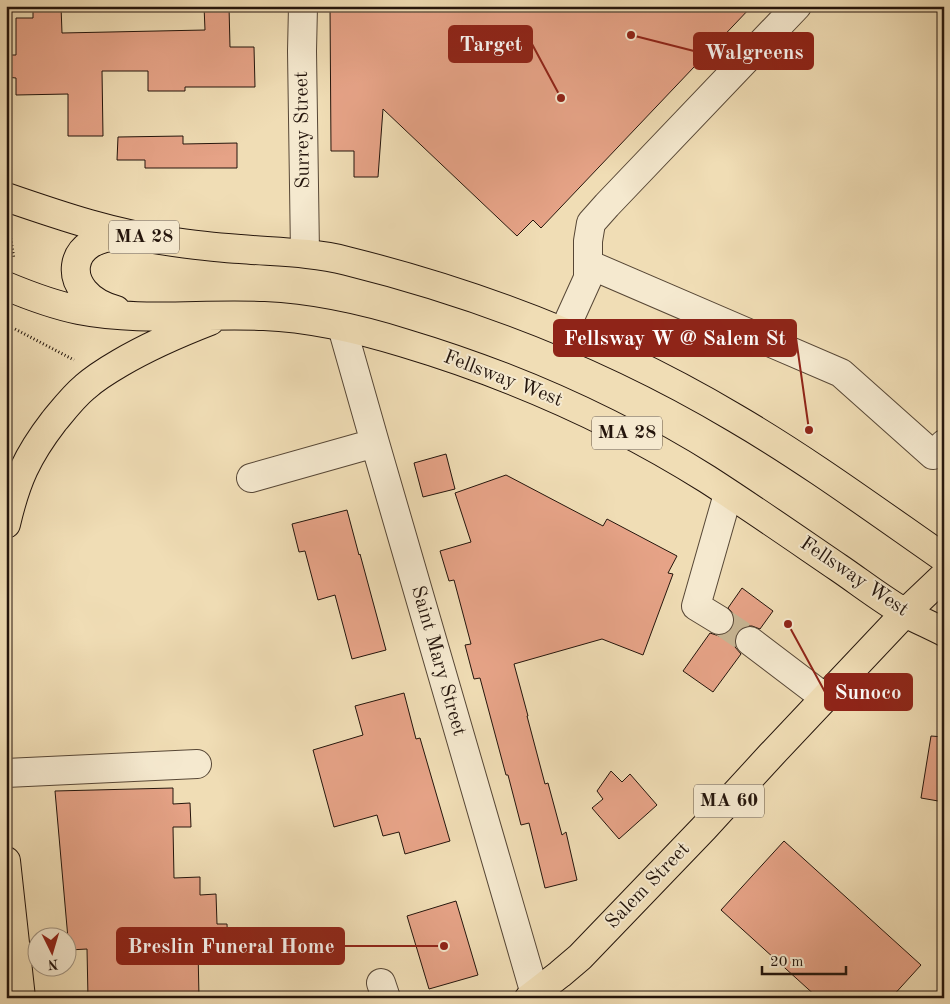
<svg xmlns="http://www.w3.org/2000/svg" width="950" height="1004" font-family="'Old Standard TT',serif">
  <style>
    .building { fill: #e6a387; stroke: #24150c }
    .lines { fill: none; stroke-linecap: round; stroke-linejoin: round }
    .minor-tunnel { stroke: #c7b593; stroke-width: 28; stroke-dasharray: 28 14; stroke-linecap: butt }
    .minor-casing { stroke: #574736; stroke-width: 30 }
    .major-casing { stroke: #24150c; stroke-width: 30 }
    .path { stroke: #24150c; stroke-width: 3; stroke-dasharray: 1 2.5; stroke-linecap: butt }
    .minor { stroke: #f5e9cf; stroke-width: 28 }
    .major { stroke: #f0ddb5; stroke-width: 28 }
    .labels { text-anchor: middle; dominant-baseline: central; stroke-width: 4; stroke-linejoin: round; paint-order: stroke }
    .shield { fill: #f5e9cf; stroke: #635546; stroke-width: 1 }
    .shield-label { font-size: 19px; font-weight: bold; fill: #24150c }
    .street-label { font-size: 20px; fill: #24150c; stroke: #f5e9cf }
    .leader { fill: none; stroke: #8f2418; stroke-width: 2 }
    .callout-dot { fill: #8f2418; stroke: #f5e9cf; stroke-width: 2 }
    .callout { fill: #8f2418; stroke: #8f2418; stroke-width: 2 }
    .callout-label { font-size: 21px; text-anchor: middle; font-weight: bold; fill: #fff }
  </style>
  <rect width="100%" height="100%" fill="#f0ddb5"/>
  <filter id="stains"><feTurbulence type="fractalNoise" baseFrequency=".004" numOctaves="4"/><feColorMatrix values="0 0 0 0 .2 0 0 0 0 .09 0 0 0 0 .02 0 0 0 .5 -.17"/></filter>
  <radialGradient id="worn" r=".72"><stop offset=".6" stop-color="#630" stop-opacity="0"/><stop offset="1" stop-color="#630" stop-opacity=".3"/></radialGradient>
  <path class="building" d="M 61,6 L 62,33 L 205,30 L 204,6 L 229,6 L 230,47 L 254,47 L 255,87 L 185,87 L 185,91 L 148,91 L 148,71 L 102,71 L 103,136 L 68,136 L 68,94 L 16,95 L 16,78 L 6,77 L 6,55 L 16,55 L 16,18 L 33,18 L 33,7 Z
    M 330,6 L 752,6 L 541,228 L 533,220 L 517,236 L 383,109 L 378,177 L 354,177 L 354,151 L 331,151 Z
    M 183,136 L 183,144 L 237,143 L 237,168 L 145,168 L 145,160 L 117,160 L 118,137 Z
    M 446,454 L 455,489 L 423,497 L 414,463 Z
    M 506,475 L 603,526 L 607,519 L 677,556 L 668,573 L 673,574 L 643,655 L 602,639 L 514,664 L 528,716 L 527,716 L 545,784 L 548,783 L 562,835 L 566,832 L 577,880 L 545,888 L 529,823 L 521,825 L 508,775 L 506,775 L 480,678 L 474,679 L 465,645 L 471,644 L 454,580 L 449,581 L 440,551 L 471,542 L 455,493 Z
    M 347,510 L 359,555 L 360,554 L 386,650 L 352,659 L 335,595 L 318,600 L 305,551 L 299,552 L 292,524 Z
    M 742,588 L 773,611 L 760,629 L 752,626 L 744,626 L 737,632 L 734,640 L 735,647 L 741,654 L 713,692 L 683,671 L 710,633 L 719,636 L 727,633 L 732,628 L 735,620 L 733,613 L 728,608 Z
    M 404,693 L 416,739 L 420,738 L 450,841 L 405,854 L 399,832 L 383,836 L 377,815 L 334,827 L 313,750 L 363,735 L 355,706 Z
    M 931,736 L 944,737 L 944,802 L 921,798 Z
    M 611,771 L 622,782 L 630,774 L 657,805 L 619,839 L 592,808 L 603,799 L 597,791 Z
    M 173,788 L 173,804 L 190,803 L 191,827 L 173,827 L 174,878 L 200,877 L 200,895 L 216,894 L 217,924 L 227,924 L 228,948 L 198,949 L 199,998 L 88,998 L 87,949 L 69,950 L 55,791 Z
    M 784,841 L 921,965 L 891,998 L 818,998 L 721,910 Z
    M 456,901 L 478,975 L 429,989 L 407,916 Z"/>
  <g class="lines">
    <path class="minor-tunnel" d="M 719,620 L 750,641"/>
    <defs>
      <path id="minor" d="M 303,6 L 302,51 L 305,253
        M 588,264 L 841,373 L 933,455 L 944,444
        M 342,327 L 375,443 L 535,994
        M 564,331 L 588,278 L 588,241 L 591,223 L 607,205 L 797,6
        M 251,478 L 375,443
        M 719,620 L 696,606 L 728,494
        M 750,641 L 825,698
        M 6,773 L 197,764
        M 381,983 L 386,998"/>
      <path id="major" d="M 6,197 C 61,216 117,235 174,242 C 196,245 218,248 240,249 C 276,252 312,252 347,261 C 484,295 614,346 735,418 C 807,460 875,510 944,558
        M 6,286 C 30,296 54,305 79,310 C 140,322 202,313 264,316 C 311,318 359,329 404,343 C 511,375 613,420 707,479 C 752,508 795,538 839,568 C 861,583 884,601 907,614 C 919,620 932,626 944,632
        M 116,310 C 57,294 65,232 126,237
        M 6,524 C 16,481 27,456 54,421 C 64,409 73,397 85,387 C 95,378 108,370 120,363 C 149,346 179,333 210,321
        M 6,861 L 21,998
        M 529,998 L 560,974 L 580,957 L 704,828 L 771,755 L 905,613 L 944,576"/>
    </defs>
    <use href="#minor" class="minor-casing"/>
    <use href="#major" class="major-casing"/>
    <path class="path" d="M 9,228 L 14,259
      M 15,329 L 74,360"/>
    <use href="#minor" class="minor"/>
    <use href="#major" class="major"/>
  </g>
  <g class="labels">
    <g class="shield">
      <rect x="109" y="220.5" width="70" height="33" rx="4"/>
      <rect x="592" y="416.5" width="70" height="33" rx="4"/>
      <rect x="694" y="784.5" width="70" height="33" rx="4"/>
    </g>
    <g class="shield-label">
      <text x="144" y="237">MA 28</text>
      <text x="627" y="433">MA 28</text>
      <text x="729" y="801">MA 60</text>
    </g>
    <g class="street-label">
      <text transform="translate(303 130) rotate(-91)">Surrey Street</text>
      <text transform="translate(503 379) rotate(21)">Fellsway West</text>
      <text transform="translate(854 577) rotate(34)">Fellsway West</text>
      <text transform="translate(438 661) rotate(74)">Saint Mary Street</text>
      <text transform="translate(648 886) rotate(-46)">Salem Street</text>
    </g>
  </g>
  <path class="leader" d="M561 98L532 44M631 35L694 51M809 430L796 338M788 624L825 692M444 946L344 946"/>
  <g class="callout-dot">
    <circle cx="561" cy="98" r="5"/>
    <circle cx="631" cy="35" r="5"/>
    <circle cx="809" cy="430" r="5"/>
    <circle cx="788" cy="624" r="5"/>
    <circle cx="444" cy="946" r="5"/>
  </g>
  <g class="callout">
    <rect x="449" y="26" width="83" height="36" rx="5"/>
    <rect x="694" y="33" width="119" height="36" rx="5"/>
    <rect x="554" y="320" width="242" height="36" rx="5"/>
    <rect x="825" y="674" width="87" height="36" rx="5"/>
    <rect x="117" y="928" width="227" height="36" rx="5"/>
  </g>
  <g class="callout-label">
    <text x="491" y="51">Target</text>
    <text x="754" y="59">Walgreens</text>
    <text x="675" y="345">Fellsway W @ Salem St</text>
    <text x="868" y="699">Sunoco</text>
    <text x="231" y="953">Breslin Funeral Home</text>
  </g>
  <rect width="950" height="1004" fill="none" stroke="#f0ddb5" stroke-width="25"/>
  <rect x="8" y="8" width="935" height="989" fill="none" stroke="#24150c" stroke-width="2.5"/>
  <rect x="12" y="12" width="925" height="979" fill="none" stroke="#24150c"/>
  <g transform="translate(52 952) rotate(175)"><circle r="24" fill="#f5e9cf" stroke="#a19481"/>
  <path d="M0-4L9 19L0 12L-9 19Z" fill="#8f2418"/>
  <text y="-8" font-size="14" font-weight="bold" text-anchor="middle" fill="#24150c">N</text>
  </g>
  <path d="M762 966v8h84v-8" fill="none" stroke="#24150c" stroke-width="2.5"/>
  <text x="770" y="966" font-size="15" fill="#24150c" stroke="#f5e9cf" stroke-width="4" paint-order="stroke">20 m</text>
  <rect width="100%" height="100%" filter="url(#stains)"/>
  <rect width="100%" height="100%" fill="url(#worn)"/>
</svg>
